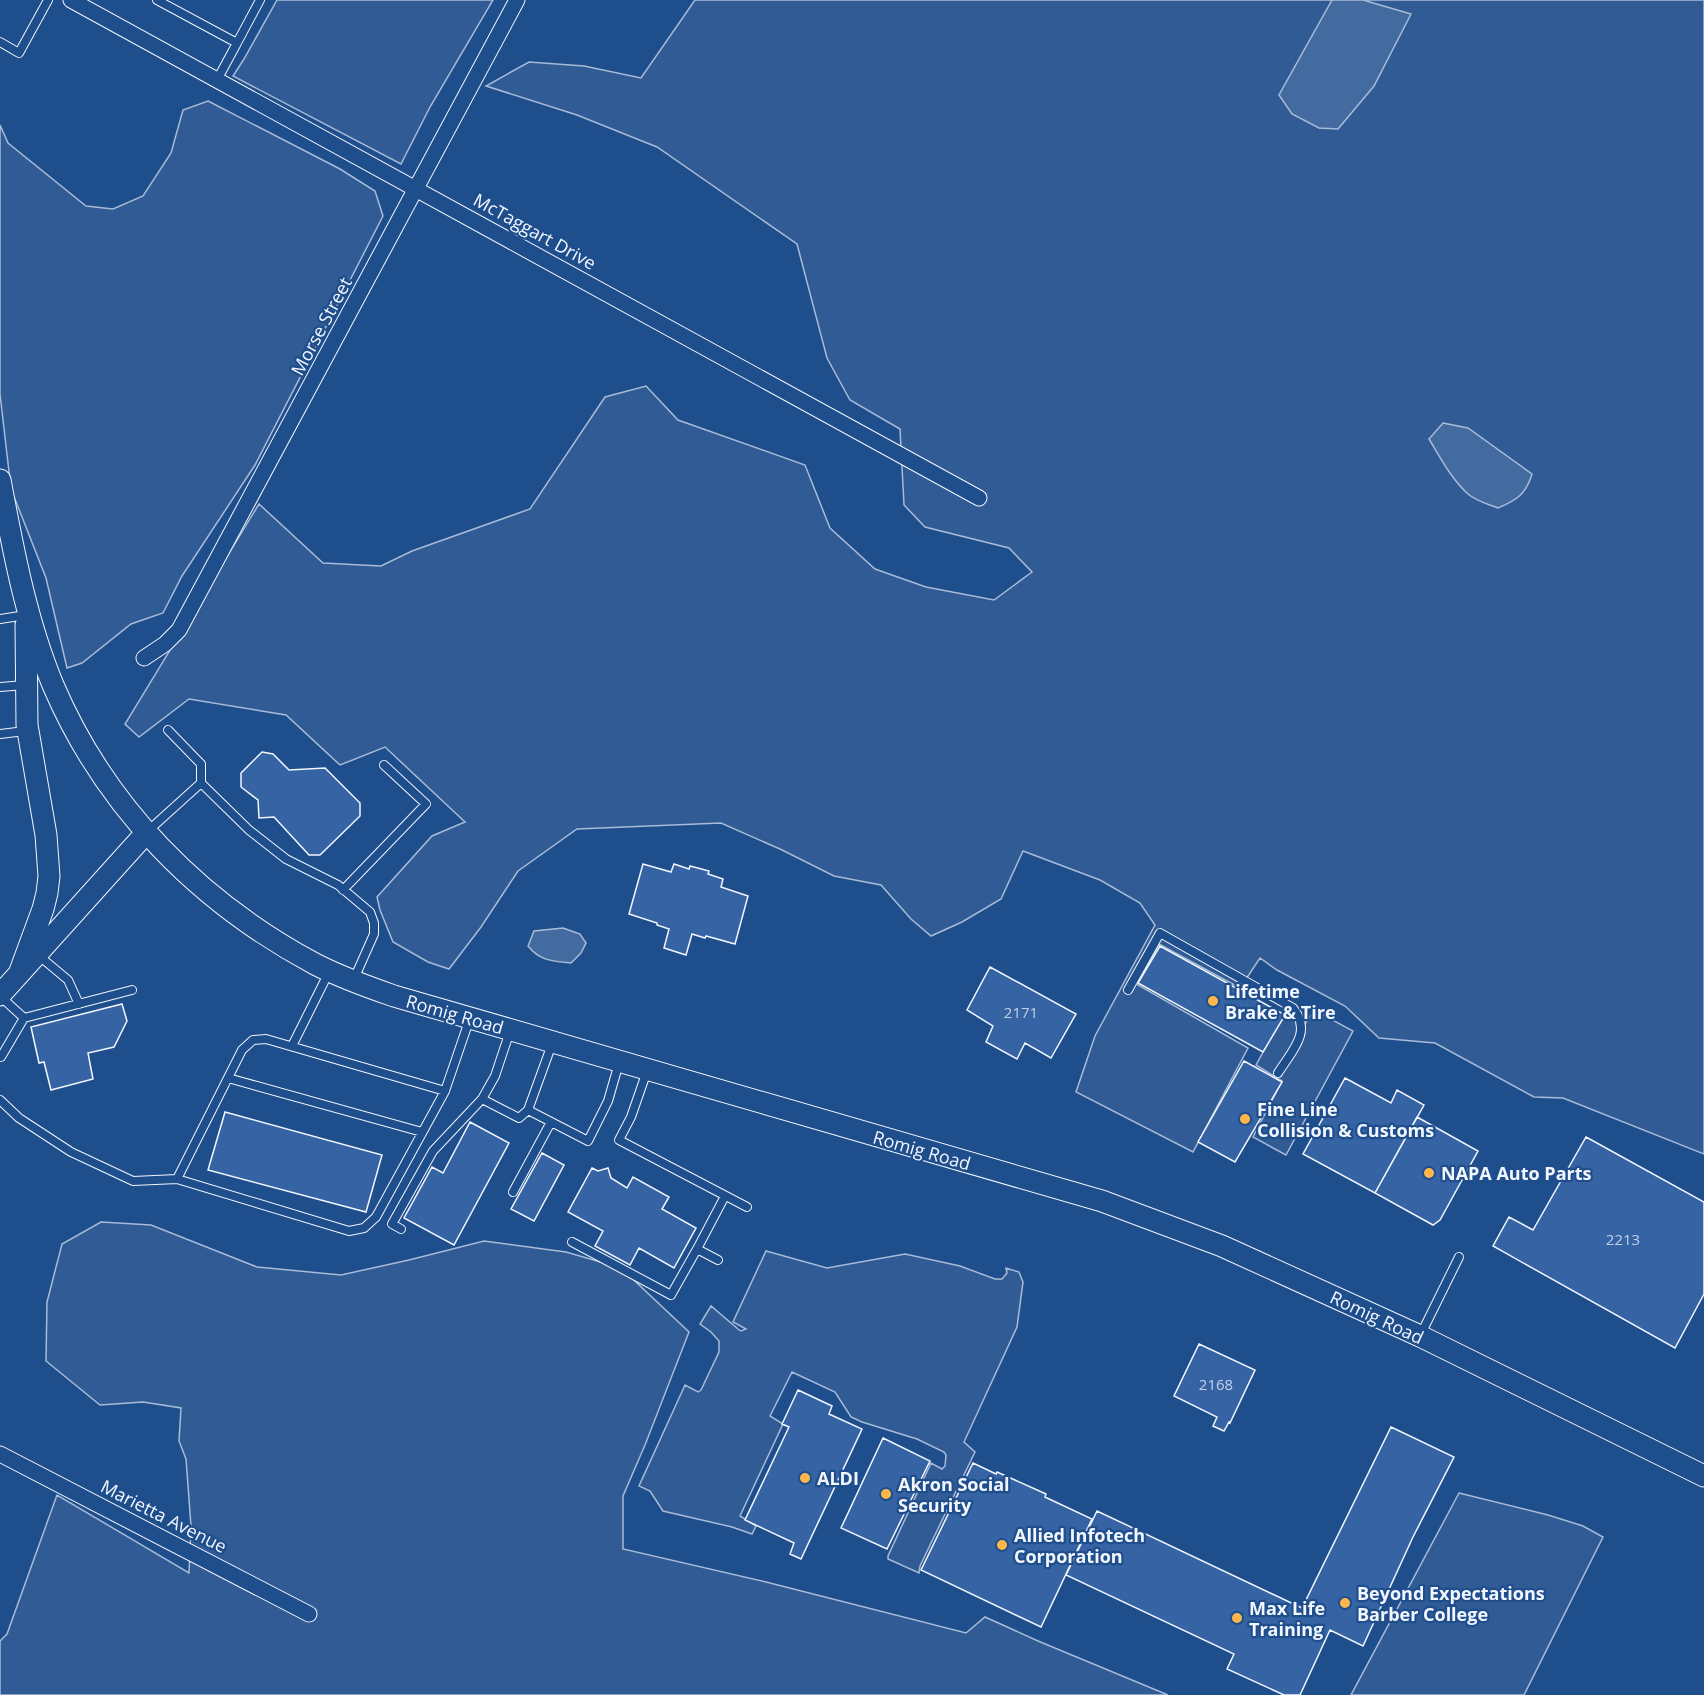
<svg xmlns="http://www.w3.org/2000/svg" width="1704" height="1695" font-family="'Open Sans',sans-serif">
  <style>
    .built { fill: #305b95; stroke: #a8bbd7; stroke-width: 1.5 }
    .water { fill: #446ba0; stroke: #a8bbd7; stroke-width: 1.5 }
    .building { fill: #3563a3; stroke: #f2f6ff; stroke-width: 1.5 }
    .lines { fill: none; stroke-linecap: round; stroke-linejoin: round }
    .lane-casing { stroke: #f2f6ff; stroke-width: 10 }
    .street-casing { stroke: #f2f6ff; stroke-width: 17 }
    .secondary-casing { stroke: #f2f6ff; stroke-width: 23 }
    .lane { stroke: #1f4e8c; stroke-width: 8 }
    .street { stroke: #1f4e8c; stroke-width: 15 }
    .secondary { stroke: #1f4e8c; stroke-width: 21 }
    .poi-dot { fill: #ffb74d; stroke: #1f4e8c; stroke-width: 2 }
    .labels { text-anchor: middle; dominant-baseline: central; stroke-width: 4.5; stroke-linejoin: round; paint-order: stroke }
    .number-label { font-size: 15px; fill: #c3d1e8 }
    .street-label { font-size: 18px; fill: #f2f6ff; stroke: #1f4e8c }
    .poi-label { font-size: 18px; font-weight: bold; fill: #f2f6ff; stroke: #1f4e8c; text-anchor: start }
  </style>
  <rect width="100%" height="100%" fill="#1f4e8c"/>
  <path class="built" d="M 277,0 L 493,0 L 430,107 L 401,164 L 233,76 L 244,59 Z
    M 695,0 L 1704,0 L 1704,1154 L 1563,1098 L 1534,1097 L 1435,1043 L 1379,1038 L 1345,1006 L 1277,970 L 1260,958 L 1240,988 L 1159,944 L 1138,985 L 1248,1048 L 1193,1152 L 1076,1092 L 1095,1036 L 1155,925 L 1140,903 L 1100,880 L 1023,851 L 1001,899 L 962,922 L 931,936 L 911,919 L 881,885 L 834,876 L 780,849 L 721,823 L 577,829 L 518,871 L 481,927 L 449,969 L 428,962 L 393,942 L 380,910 L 377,897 L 432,836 L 465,822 L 385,747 L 340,765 L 286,715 L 189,699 L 139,737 L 125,724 L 259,504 L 323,563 L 381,566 L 412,551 L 530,509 L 605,397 L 646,386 L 678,420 L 805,465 L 830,528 L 875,569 L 926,587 L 994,600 L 1032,572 L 1009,548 L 925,527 L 904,505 L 900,429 L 850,400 L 827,358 L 797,244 L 657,147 L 577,115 L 486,86 L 529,62 L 584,66 L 641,78 Z
    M 208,101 L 340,169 L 375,191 L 383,216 L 255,465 L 182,576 L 163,613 L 131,624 L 82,663 L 67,668 L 46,578 L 11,489 L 0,394 L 0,125 L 8,143 L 86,206 L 113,209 L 143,196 L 171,153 L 183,110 Z
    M 1314,1010 L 1353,1031 L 1286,1155 L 1253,1137 L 1282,1081 L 1256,1065 L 1285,1012 L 1305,1024 Z
    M 101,1222 L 151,1225 L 257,1267 L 341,1275 L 409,1260 L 484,1241 L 566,1252 L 621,1268 L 689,1332 L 645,1445 L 623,1496 L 623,1549 L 766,1582 L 966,1633 L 985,1617 L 1038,1641 L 1168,1695 L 0,1695 L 0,1641 L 7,1634 L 57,1495 L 189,1573 L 191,1526 L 186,1459 L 179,1441 L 181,1408 L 143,1402 L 100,1405 L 46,1361 L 47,1302 L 62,1244 Z
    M 766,1251 L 827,1268 L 905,1254 L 960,1266 L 995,1279 L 1002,1279 L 1007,1273 L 1006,1268 L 1019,1272 L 1023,1282 L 1017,1327 L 964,1442 L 975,1452 L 920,1566 L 919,1573 L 888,1559 L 888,1556 L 931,1463 L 942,1469 L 945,1466 L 946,1455 L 944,1452 L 917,1439 L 862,1422 L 851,1417 L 835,1392 L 792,1372 L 770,1416 L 783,1424 L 740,1516 L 756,1526 L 752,1534 L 732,1527 L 663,1511 L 650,1491 L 639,1486 L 685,1385 L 698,1392 L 701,1390 L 719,1352 L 719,1341 L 711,1332 L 700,1324 L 711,1306 L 738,1329 L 741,1331 L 746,1329 L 733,1322 Z
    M 1459,1493 L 1548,1515 L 1583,1526 L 1603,1537 L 1524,1695 L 1351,1695 Z"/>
  <path class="water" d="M 1332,0 L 1363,0 L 1411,14 L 1374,86 L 1338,129 L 1319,128 L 1292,114 L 1279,95 Z
    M 1443,423 L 1468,428 L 1532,474 C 1526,494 1517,500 1498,508 C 1488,504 1476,501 1468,494 C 1452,480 1440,457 1429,439 Z
    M 563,928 L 580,934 L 586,943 L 581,953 L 571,963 C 552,961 540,961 528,946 L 534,931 Z"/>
  <path class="building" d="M 262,752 L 273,754 L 289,770 L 325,768 L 360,803 L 360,816 L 320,855 L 309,855 L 274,817 L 259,818 L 258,800 L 241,787 L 241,773 Z
    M 643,864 L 671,872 L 674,864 L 689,869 L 690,866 L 709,871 L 708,874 L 723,879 L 721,887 L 748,896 L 735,944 L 706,936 L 705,938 L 692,934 L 686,955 L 664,948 L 669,929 L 657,925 L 657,923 L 629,914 Z
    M 1160,946 L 1285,1015 L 1263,1052 L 1138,983 Z
    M 990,967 L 1076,1014 L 1051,1058 L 1025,1043 L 1017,1059 L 986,1042 L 993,1026 L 967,1010 Z
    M 122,1004 L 127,1021 L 114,1047 L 88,1053 L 93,1079 L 51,1090 L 44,1062 L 39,1063 L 31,1027 Z
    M 1244,1061 L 1282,1082 L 1235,1162 L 1198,1142 Z
    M 1345,1078 L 1391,1103 L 1397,1090 L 1424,1105 L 1375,1193 L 1303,1154 Z
    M 225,1112 L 382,1155 L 366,1212 L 208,1170 Z
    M 1417,1117 L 1478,1151 L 1440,1220 L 1433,1225 L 1375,1193 Z
    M 470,1122 L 509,1143 L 454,1245 L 404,1218 L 432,1167 L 443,1173 Z
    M 1586,1137 L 1704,1202 L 1704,1294 L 1675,1348 L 1493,1246 L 1509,1217 L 1533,1230 Z
    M 542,1153 L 564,1165 L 534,1221 L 511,1209 Z
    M 592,1168 L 598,1171 L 608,1168 L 611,1178 L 627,1188 L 633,1177 L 669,1197 L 662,1209 L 696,1228 L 674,1268 L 639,1248 L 630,1265 L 595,1246 L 603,1231 L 568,1212 Z
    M 1199,1344 L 1255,1370 L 1230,1423 L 1229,1422 L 1224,1431 L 1213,1426 L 1217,1417 L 1174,1396 Z
    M 798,1390 L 832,1406 L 829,1414 L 862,1429 L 801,1559 L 790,1554 L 794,1543 L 745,1520 L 789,1427 L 782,1424 Z
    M 1391,1427 L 1454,1457 L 1413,1537 L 1363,1646 L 1330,1630 L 1300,1695 L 1284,1695 L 1227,1669 L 1234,1654 L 1066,1575 L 1097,1511 L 1302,1608 Z
    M 883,1438 L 930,1461 L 887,1549 L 841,1528 Z
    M 973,1463 L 996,1474 L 997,1472 L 1046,1494 L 1045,1497 L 1092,1519 L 1041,1627 L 921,1570 Z"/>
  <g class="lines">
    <defs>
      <path id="lane" d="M 157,0 L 237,43 L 217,80
        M 0,42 L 19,53 L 48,0
        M 237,43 L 260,0
        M 0,619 L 26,615
        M 0,687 L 25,685
        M 0,734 L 25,731
        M 201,783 L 249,830 L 286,859 L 338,885 L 370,912 L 374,923 L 374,934 L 354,979
        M 149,830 L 201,783 L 201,764 L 168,730
        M 343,890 L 426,804 L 384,765
        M 38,955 L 68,980 L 79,1004
        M 1128,990 L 1160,933 L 1293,1008 C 1313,1032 1291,1052 1278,1073
        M 1,997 L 24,1018
        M 510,1031 L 495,1076 L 482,1099 L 519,1118 L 528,1110 L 552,1044
        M 292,1046 L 329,972
        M 0,1056 L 1,1057 L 24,1018 L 132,990
        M 647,1071 L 631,1117 L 619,1140 L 747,1207
        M 228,1078 L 422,1132
        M 0,1100 L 19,1118 L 71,1152 L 133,1181 L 177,1179 L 242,1050 L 253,1040 L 266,1039 L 445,1091 L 470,1018
        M 528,1110 L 588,1141 L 608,1101 L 619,1063
        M 177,1179 L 349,1231 L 364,1228 L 376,1217 L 445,1091
        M 513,1192 L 551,1122
        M 401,1229 L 392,1224 L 433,1151 L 482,1099
        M 572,1242 L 671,1295 L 697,1249
        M 718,1260 L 697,1249 L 725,1196
        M 1420,1336 L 1459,1257"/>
      <path id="street" d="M 71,0 L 979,498
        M 144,658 L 165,644 L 179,630 L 517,0
        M 0,1454 L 309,1614"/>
      <path id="secondary" d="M 0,480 C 13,549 26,620 53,685 C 105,807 199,902 315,964 C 340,977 368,987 394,996 L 1102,1201 L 1222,1246 L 1420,1336 L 1704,1476
        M 19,974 L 43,909 L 47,893 L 49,876 L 46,835 L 27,725 L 26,625
        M 0,995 L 146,833"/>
    </defs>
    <use href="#lane" class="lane-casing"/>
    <use href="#street" class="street-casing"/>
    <use href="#secondary" class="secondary-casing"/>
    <use href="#lane" class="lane"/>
    <use href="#street" class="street"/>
    <use href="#secondary" class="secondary"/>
  </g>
  <g class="poi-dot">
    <circle cx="1213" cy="1001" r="6"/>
    <circle cx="1245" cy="1119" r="6"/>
    <circle cx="1429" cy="1173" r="6"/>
    <circle cx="805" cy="1478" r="6"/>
    <circle cx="886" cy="1494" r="6"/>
    <circle cx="1002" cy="1545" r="6"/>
    <circle cx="1345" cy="1603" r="6"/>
    <circle cx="1237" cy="1618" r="6"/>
  </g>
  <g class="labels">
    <g class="number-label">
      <text x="1021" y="1012">2171</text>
      <text x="1623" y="1239">2213</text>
      <text x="1216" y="1384">2168</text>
    </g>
    <g class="street-label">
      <text transform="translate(535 231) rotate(29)">McTaggart Drive</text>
      <text transform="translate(321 326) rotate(-62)">Morse Street</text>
      <text transform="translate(455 1014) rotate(16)">Romig Road</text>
      <text transform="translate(922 1150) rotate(16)">Romig Road</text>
      <text transform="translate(1377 1317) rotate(25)">Romig Road</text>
      <text transform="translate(164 1516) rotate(27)">Marietta Avenue</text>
    </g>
    <g class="poi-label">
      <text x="1225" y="991">Lifetime<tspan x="1225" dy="21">Brake &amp; Tire</tspan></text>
      <text x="1257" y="1109">Fine Line<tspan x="1257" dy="21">Collision &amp; Customs</tspan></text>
      <text x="1441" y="1173">NAPA Auto Parts</text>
      <text x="817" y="1478">ALDI</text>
      <text x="898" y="1484">Akron Social<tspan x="898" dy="21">Security</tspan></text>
      <text x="1014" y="1535">Allied Infotech<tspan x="1014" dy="21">Corporation</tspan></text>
      <text x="1357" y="1593">Beyond Expectations<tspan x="1357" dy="21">Barber College</tspan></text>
      <text x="1249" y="1608">Max Life<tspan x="1249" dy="21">Training</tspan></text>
    </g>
  </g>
</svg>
